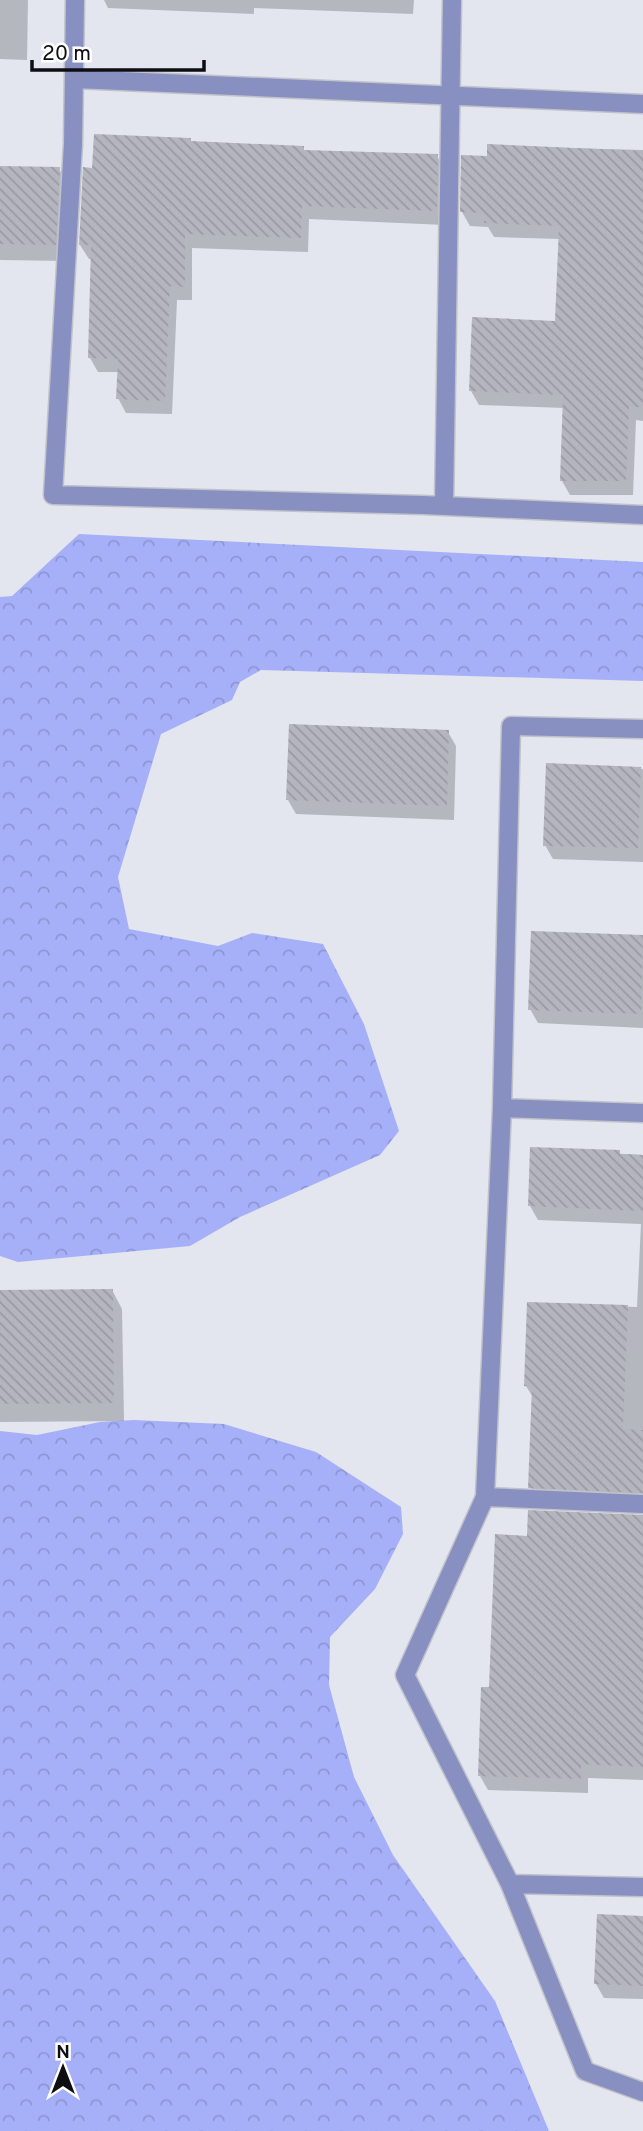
<svg xmlns="http://www.w3.org/2000/svg" width="643" height="2131" font-family="Overpass,sans-serif">
  <style>
    .forest { fill: url(#forest-crowns) }
    .shadow { fill: #0003 }
    .building { fill: url(#building-back-hatch) }
    .lines { fill: none; stroke-linecap: round; stroke-linejoin: round }
    .minor-casing { stroke: #c1c3cc; stroke-width: 21 }
    .minor { stroke: #8890c1; stroke-width: 18 }
  </style>
  <defs>
    <pattern id="forest-crowns" width="20" height="18" patternUnits="userSpaceOnUse" patternTransform="scale(1.75)"><rect width="20" height="18" fill="#a5b0f8"/><path d="M2 6a3 3 0 1 1 6 0M12 15a3 3 0 1 1 6 0" fill="none" stroke="#8d96d4"/></pattern>
    <pattern id="building-back-hatch" width="6" height="6" patternUnits="userSpaceOnUse" patternTransform="scale(1.75)"><rect width="6" height="6" fill="#b4b5bf"/><path d="M-1 5l2 2M0 0l6 6M5-1l2 2" fill="none" stroke="#9a9aa3"/></pattern>
  </defs>
  <rect width="100%" height="100%" fill="#e3e5ef"/>
  <path class="forest" d="M 79,534 L 643,562 L 643,681 L 261,670 L 240,682 L 232,700 L 161,734 L 118,877 L 129,929 L 218,946 L 252,933 L 323,944 L 364,1024 L 399,1131 L 380,1155 L 240,1217 L 190,1246 L 18,1262 L 0,1256 L 0,597 L 12,596 Z
    M 134,1420 L 224,1424 L 316,1452 L 401,1507 L 403,1534 L 375,1589 L 330,1637 L 329,1685 L 354,1777 L 393,1855 L 495,2001 L 549,2131 L 0,2131 L 0,1431 L 37,1435 L 100,1422 Z"/>
  <path class="shadow" d="M 0,0 L 28,0 L 27,60 L 0,59 Z
    M 104,0 L 414,0 L 413,14 L 254,8 L 254,14 L 108,8 Z
    M 192,143 L 303,148 L 305,152 L 437,156 L 445,170 L 445,225 L 309,219 L 308,252 L 192,248 L 192,300 L 177,300 L 172,414 L 126,413 L 118,398 L 119,372 L 98,372 L 90,358 L 92,259 L 89,259 L 80,245 L 94,169 Z
    M 489,146 L 643,150 L 643,421 L 636,420 L 633,495 L 570,495 L 562,481 L 565,408 L 479,405 L 471,391 L 557,322 L 561,239 L 494,237 L 488,227 L 470,226 L 462,212 L 488,157 Z
    M 0,168 L 59,169 L 69,186 L 65,261 L 0,260 Z
    M 448,732 L 456,746 L 454,820 L 296,814 L 288,800 Z
    M 548,765 L 643,769 L 643,862 L 553,859 L 545,845 Z
    M 533,933 L 643,936 L 643,1028 L 538,1023 L 530,1009 Z
    M 531,1149 L 643,1155 L 643,1506 L 539,1501 L 530,1487 L 534,1399 L 526,1386 L 529,1304 L 637,1307 L 641,1224 L 538,1220 L 530,1206 Z
    M 112,1290 L 122,1309 L 124,1421 L 0,1422 L 0,1291 Z
    M 643,1517 L 643,1780 L 588,1778 L 588,1793 L 488,1790 L 480,1776 L 491,1689 L 528,1537 Z
    M 643,1918 L 643,1999 L 604,1998 L 596,1984 Z"/>
  <path class="building" d="M 94,134 L 191,138 L 191,141 L 304,146 L 304,150 L 438,154 L 437,211 L 302,206 L 301,238 L 185,234 L 185,287 L 170,286 L 165,401 L 116,399 L 118,359 L 88,358 L 91,245 L 79,245 L 83,167 L 92,168 Z
    M 487,144 L 643,151 L 643,407 L 629,407 L 626,481 L 560,481 L 563,395 L 469,391 L 472,317 L 555,321 L 559,226 L 484,223 L 484,213 L 460,212 L 461,155 L 487,156 Z
    M 0,166 L 60,167 L 56,245 L 0,244 Z
    M 289,724 L 449,730 L 447,806 L 286,800 Z
    M 546,763 L 641,767 L 638,848 L 543,846 Z
    M 531,931 L 643,935 L 641,1014 L 528,1010 Z
    M 530,1147 L 620,1150 L 620,1154 L 643,1155 L 643,1211 L 528,1206 Z
    M 113,1289 L 114,1403 L 0,1404 L 0,1290 Z
    M 527,1302 L 628,1305 L 623,1429 L 643,1430 L 643,1493 L 528,1488 L 532,1387 L 524,1386 Z
    M 528,1510 L 643,1515 L 643,1767 L 581,1764 L 581,1779 L 478,1776 L 481,1687 L 489,1687 L 495,1534 L 527,1536 Z
    M 597,1914 L 643,1916 L 643,1986 L 594,1984 Z"/>
  <g class="lines">
    <defs>
      <path id="minor" d="M 75,0 L 73,144 L 53,495 L 423,505 L 643,515
        M 75,79 L 643,104
        M 444,506 L 452,0
        M 643,729 L 511,726 L 502,1108 L 485,1497 L 405,1675 L 510,1884 L 585,2071 L 643,2092
        M 502,1108 L 643,1113
        M 485,1497 L 643,1504
        M 510,1884 L 643,1887"/>
    </defs>
    <use href="#minor" class="minor-casing"/>
    <use href="#minor" class="minor"/>
  </g>
  <g transform="translate(63 2068)" stroke="#ffffff" stroke-width="5" paint-order="stroke">
  <path d="M0-5L12 26L0 18L-12 26Z" fill="#0e0e12"/>
  <text y="-10" font-size="19" font-weight="bold" text-anchor="middle" fill="#0e0e12">N</text>
  </g>
  <path d="M32 60v10h172v-10" fill="none" stroke="#0e0e12" stroke-width="3.5"/>
  <text x="42" y="60" font-size="21" fill="#0e0e12" stroke="#ffffff" stroke-width="5" paint-order="stroke">20 m</text>
</svg>
